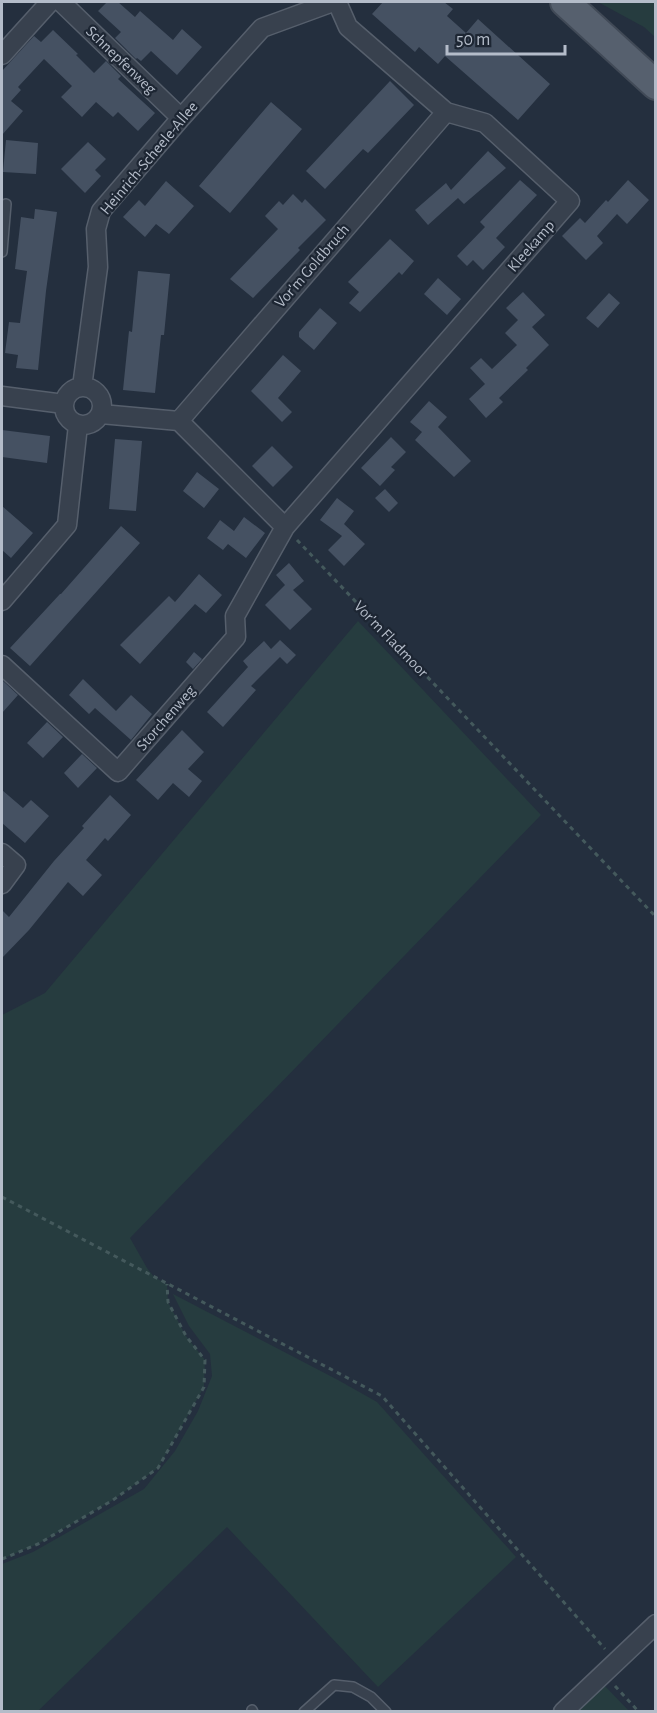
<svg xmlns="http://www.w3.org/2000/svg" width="657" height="1713" font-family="'Alegreya Sans',sans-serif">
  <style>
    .green { fill: #263c3f }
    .building { fill: #455162 }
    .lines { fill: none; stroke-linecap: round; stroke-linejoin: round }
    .lane-casing { stroke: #565f6c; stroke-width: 12 }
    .street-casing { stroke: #565f6c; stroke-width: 21 }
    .primary-casing { stroke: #414a57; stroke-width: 32 }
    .path { stroke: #44595c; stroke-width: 3; stroke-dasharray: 4.5 4.5; stroke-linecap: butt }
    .lane { stroke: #38414e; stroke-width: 9 }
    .street { stroke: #38414e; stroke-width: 18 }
    .primary { stroke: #56606e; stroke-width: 28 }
    .labels { text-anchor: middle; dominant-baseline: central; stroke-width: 4.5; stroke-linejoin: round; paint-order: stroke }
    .street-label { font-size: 16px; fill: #b4bcc9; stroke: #1d2633 }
  </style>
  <rect width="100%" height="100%" fill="#242f3e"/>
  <path class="green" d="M 598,2 L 655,2 L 655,37 L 644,27 Z
    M 358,621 L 541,815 L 130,1238 L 147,1268 L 154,1277 L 167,1284 L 168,1302 L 186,1336 L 205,1360 L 204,1387 L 158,1468 L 113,1500 L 38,1544 L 2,1559 L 2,1015 L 45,993 Z
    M 173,1294 L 338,1380 L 377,1402 L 516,1557 L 378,1687 L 227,1527 L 38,1711 L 2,1711 L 2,1564 L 33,1552 L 144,1489 L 175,1451 L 198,1411 L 212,1376 L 210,1354 L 189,1326 Z
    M 603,1684 L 629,1711 L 572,1712 Z"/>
  <path class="building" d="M 107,2 L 118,2 L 135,17 L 140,11 L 173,40 L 182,29 L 202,47 L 177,75 L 151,51 L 141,61 L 137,58 L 136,59 L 115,38 L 121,32 L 98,11 Z
    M 383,2 L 444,2 L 453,9 L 447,16 L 466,33 L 478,19 L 550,84 L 518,120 L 445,56 L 438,64 L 419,47 L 415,52 L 372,14 Z
    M 53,30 L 78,54 L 76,55 L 94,73 L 106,61 L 121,76 L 118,79 L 155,113 L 138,131 L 118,112 L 113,117 L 96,102 L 82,117 L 61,97 L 72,86 L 44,59 L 18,87 L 21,90 L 11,101 L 23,111 L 2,135 L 2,71 L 34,36 L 41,42 Z
    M 390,81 L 414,105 L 368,153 L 363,149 L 325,189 L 306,171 Z
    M 271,102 L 302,129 L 230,213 L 199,186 Z
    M 6,140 L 38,143 L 36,174 L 3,172 Z
    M 88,142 L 106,159 L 95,170 L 101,176 L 85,193 L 61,169 Z
    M 488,151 L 506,168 L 464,204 L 458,198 L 428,225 L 415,210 L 446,183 L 451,190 Z
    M 520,180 L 537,195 L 496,238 L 505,247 L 483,270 L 473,260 L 467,266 L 457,256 L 485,227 L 480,222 Z
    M 628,180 L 649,200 L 627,224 L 617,214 L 597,236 L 603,243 L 586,260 L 562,236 L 580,218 L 585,223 L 606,200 L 608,202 Z
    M 166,181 L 194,206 L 169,234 L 156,224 L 145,237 L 123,217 L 139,200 L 145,206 Z
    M 293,194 L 302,203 L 305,199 L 326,220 L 298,248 L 300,250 L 253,298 L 230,279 L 278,229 L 265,216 L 279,201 L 283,205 Z
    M 35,209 L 57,212 L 46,291 L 38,370 L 16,368 L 18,355 L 5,353 L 9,322 L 20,323 L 27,271 L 15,269 L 21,217 L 34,219 Z
    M 390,239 L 414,261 L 402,275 L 399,272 L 360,312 L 349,303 L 359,292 L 348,282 Z
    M 138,271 L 170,274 L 164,335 L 161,335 L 155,393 L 123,390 L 129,331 L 132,332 Z
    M 438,278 L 461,299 L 447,315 L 424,294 Z
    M 523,292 L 545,315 L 532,327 L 549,345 L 526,368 L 528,370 L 499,398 L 503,402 L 486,418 L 469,399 L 485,384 L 470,368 L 481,358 L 492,369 L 517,345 L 505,333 L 518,320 L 506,308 Z
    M 609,293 L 620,303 L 598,328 L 586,318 Z
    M 320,308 L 337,323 L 314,350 L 299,337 L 299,332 Z
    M 283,355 L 301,371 L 278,398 L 292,412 L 282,422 L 251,391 Z
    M 429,401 L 447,417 L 438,427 L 471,461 L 454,477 L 415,440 L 422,432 L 410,422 Z
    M 2,430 L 50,436 L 47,463 L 2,457 Z
    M 391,437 L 406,452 L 391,467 L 395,470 L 380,486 L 361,468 Z
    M 115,439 L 142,441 L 136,511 L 109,509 Z
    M 272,446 L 293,467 L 273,487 L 252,466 Z
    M 197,472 L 219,489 L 204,508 L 183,491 Z
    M 385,489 L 398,503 L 389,512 L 375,498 Z
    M 337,498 L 354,511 L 344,524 L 365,544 L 344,566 L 328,550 L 342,536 L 320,520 Z
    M 2,506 L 33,533 L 11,558 L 2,550 Z
    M 244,517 L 265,533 L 246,558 L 228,544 L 223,550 L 207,538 L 220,520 L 234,531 Z
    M 121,526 L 140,543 L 30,666 L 10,648 L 60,594 L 61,594 Z
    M 289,563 L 304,581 L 293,590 L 312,609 L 290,630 L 265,605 L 285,585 L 276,575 Z
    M 199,574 L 222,595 L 206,613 L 195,604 L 140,664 L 120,645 L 169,596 L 175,602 Z
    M 280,640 L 296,655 L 287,664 L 280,657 L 251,686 L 256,690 L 223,727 L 207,712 L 248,667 L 243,661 L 264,641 L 271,649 Z
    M 194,652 L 202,659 L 193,669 L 186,662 Z
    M 83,679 L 116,711 L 131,695 L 152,714 L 131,740 L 95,708 L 89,714 L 69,695 Z
    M 2,680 L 18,695 L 2,713 Z
    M 47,722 L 63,737 L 43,758 L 27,743 Z
    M 182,730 L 204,752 L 188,769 L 202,781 L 189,797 L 173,783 L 158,800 L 136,780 Z
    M 82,754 L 97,768 L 78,788 L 64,773 Z
    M 2,790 L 23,808 L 31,800 L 49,816 L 25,843 L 2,823 Z
    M 110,795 L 131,815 L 108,841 L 105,838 L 86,860 L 102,875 L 83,896 L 68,882 L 29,930 L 2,958 L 2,910 L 9,917 L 54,861 L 84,828 L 82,826 Z"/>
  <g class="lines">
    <defs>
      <path id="lane" d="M 2,252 L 6,204
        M 252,1710 L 253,1712
        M 304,1712 L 334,1685 L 353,1687 L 371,1697 L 386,1712"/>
      <path id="street" d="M 61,2 L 181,118
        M 2,55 L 50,2
        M64 406a19 19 0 1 1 38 0a19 19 0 1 1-38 0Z
        M 82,387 L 98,267 L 96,229 L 101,211 L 181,118 L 262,28 L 333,2
        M 2,396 L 64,404
        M 101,414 L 179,421 L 285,527
        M 179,421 L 446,112
        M 2,601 L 67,525 L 78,425
        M 2,665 L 118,772 L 236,637 L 235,616 L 285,527 L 570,201 L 485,123 L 446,112 L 348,27 L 337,2
        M 2,853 L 16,865 L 2,884
        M 563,1712 L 656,1624"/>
      <path id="primary" d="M 565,2 L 656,85"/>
    </defs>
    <use href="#lane" class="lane-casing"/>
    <use href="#street" class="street-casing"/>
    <use href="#primary" class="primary-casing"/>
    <path class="path" d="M 297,540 L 656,917
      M 2,1197 L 382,1396 L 605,1649
      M 2,1559 L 38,1544 L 113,1500 L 158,1468 L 204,1387 L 205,1360 L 186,1336 L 168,1302 L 167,1284
      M 615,1686 L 639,1712"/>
    <use href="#lane" class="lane"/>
    <use href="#street" class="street"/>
    <use href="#primary" class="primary"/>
  </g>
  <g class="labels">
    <g class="street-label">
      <text transform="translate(121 60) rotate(44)">Schnepfenweg</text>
      <text transform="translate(149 158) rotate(-50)">Heinrich-Scheele-Allee</text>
      <text transform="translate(531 246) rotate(-49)">Kleekamp</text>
      <text transform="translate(312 266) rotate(-49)">Vor'm Goldbruch</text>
      <text transform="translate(391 639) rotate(46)">Vor'm Fladmoor</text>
      <text transform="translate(166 718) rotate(-49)">Storchenweg</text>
    </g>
  </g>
  <rect width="657" height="1713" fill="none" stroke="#b4bcc9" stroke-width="6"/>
  <path d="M447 45v9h118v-9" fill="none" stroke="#b4bcc9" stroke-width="3"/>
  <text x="456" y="45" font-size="18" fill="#b4bcc9" stroke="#1d2633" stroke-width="4.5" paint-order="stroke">50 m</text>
</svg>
